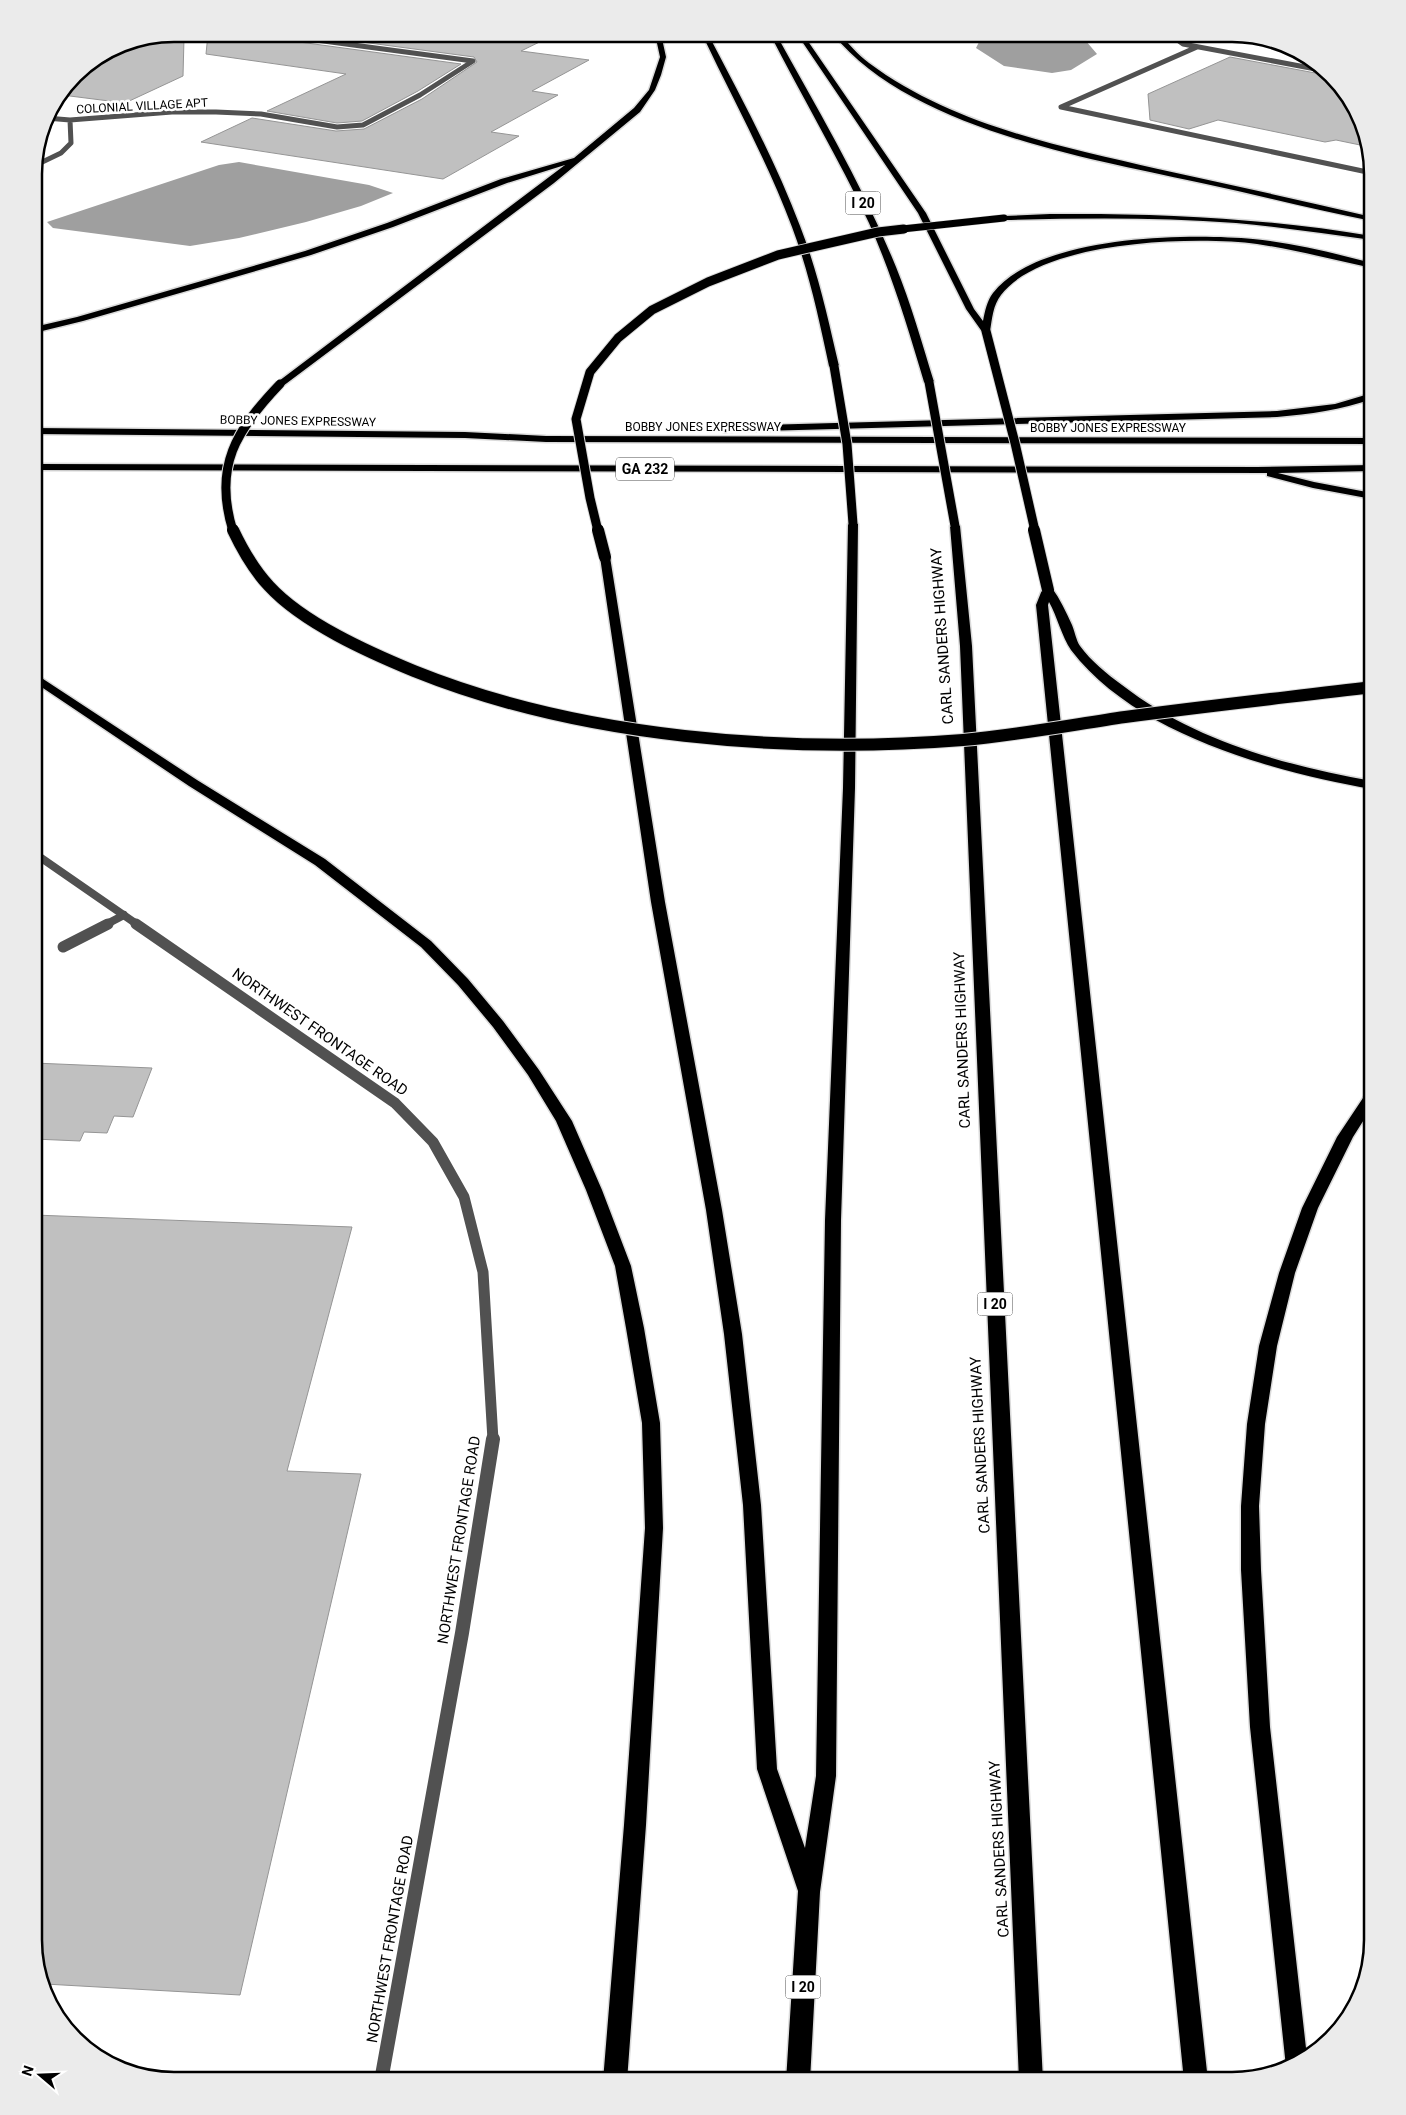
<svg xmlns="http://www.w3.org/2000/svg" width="1406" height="2115" font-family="Roboto,sans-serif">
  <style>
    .water { fill: #9f9f9f }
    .building { fill: #c0c0c0; stroke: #959595 }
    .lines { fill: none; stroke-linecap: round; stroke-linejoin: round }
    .motorway-casing { stroke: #dbdbdb; stroke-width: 3 }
    .service-far2 { stroke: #515151; stroke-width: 5 }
    .service-far1 { stroke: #515151; stroke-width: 8 }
    .service { stroke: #515151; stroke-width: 11 }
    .minor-far2 { stroke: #515151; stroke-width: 8 }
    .minor-far1 { stroke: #515151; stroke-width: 11 }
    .minor { stroke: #515151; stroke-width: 14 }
    .motorway { fill: #000; fill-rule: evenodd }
    .motorway-bridge-far2-casing { stroke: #dbdbdb; stroke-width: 8; stroke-linecap: butt }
    .motorway-bridge-far1-casing { stroke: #dbdbdb; stroke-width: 11; stroke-linecap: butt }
    .motorway-bridge-casing { stroke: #dbdbdb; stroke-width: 14; stroke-linecap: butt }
    .motorway-bridge-far2 { stroke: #000; stroke-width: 7 }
    .motorway-bridge-far1 { stroke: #000; stroke-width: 9 }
    .motorway-bridge { stroke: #000; stroke-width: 12 }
    .labels { text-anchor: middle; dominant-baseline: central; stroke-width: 5; stroke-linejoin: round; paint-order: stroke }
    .far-street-label { font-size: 12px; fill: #000; stroke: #fff }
    .shield { fill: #fff; stroke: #4c4c4c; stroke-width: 1 }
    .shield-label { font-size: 14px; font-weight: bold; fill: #000 }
    .street-label { font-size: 15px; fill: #000; stroke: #fff }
    .rim { fill: none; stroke: #000; stroke-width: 2.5 }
  </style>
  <rect width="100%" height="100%" fill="#fff"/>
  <path class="water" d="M 983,34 L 1080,34 L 1097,54 L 1071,70 L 1052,73 L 1004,66 L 976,48 Z
    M 239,162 L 369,185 L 393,193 L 361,206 L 306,222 L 239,238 L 190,246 L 53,228 L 47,222 L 219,165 Z"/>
  <path class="building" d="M 208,34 L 267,34 L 270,38 L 461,64 L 418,91 L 362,121 L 337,123 L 267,111 L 346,74 L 206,54 Z
    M 302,34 L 556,34 L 521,51 L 589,60 L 532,91 L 558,95 L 491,132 L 519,136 L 443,179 L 201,142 L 252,118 L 336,131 L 364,129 L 422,99 L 477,62 L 474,57 Z
    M 184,38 L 183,76 L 125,103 L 62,95 L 75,75 L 121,44 L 147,39 Z
    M 1230,57 L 1326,75 L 1354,104 L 1365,146 L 1336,140 L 1325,142 L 1218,120 L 1189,129 L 1150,120 L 1148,94 Z
    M 34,1063 L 152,1068 L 133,1117 L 114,1116 L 107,1133 L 84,1132 L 80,1141 L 34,1139 Z
    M 34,1215 L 352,1227 L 287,1471 L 361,1474 L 240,1995 L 45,1984 L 34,1940 Z"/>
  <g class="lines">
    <defs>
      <path id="motorway" d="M 655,34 L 661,34 L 666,57 L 661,75 L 655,90 L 640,112 L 554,183 L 283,386 L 280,387 L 275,384 L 565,165 L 507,183 L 393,227 L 311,255 L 83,321 L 34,333 L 34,327 L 77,317 L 305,251 L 387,223 L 501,179 L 574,158 L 634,108 L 649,90 L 660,57 Z
        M 702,34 L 708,34 C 741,97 775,160 800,226 C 818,272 828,319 839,366 L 837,368 L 831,368 L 829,366 C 819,319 809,272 792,227 C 767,160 732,98 702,34 Z
        M 770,34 L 776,34 C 818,110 863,186 896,267 C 911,304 922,343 934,382 L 932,384 L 926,384 L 924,382 C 908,328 892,275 869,223 C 839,159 802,97 770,34 Z
        M 797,34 L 803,34 L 926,213 L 974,309 L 983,321 C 985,311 987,301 993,293 C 1038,235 1187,233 1253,239 C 1294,243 1333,253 1372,263 L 1372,268 C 1334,260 1297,250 1257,244 C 1195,236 1042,240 1001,295 C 993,305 992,319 990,331 L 986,334 L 983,333 L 966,309 L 918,213 Z
        M 833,34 L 840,34 C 849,44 858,55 869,63 C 952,125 1059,146 1158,169 C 1230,185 1301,200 1372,217 L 1372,221 C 1317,210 1261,196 1206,184 C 1091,159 909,129 833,34 Z
        M 1050,214 C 1158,213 1265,218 1372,236 L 1372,240 C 1327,234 1282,227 1236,223 C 1159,217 1081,218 1004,220 L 1000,218 L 1004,216 Z
        M 1372,393 L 1372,399 C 1341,410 1310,414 1277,417 L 723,432 L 718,429 L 723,426 L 1277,411 L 1335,404 Z
        M 34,428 L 465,432 L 546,436 L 1372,438 L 1372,444 L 546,442 L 465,438 L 34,434 Z
        M 34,464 L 1257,467 L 1372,465 L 1372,471 L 1278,473 L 1314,482 L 1372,493 L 1372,499 L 1313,488 L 1267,476 L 1267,473 L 34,470 Z
        M 853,521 L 858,524 L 855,788 L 841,1220 L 836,1776 L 820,1892 L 810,2081 L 786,2081 L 798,1891 L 757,1769 L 743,1505 L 724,1334 L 706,1210 L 651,902 L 600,557 L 605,554 L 610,557 L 665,902 L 722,1210 L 742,1334 L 761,1505 L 777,1769 L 805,1848 L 816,1776 L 825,1220 L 843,788 L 848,524 Z
        M 955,523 L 960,526 L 972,646 L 1043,2081 L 1019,2081 L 960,646 L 950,526 Z
        M 1048,587 L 1052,588 C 1060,599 1066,612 1072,625 C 1075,632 1076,640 1080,646 C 1091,661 1107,674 1122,685 C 1194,741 1284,765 1372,781 L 1372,789 C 1272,771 1136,735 1071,650 C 1062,637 1057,616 1049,602 L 1048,605 L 1208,2081 L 1184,2081 L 1036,605 L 1042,590 Z
        M 34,673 L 197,780 L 325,859 L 431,941 L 468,979 L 503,1021 L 539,1070 L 572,1121 L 602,1190 L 631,1266 L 644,1328 L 660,1423 L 663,1528 L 646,1825 L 627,2081 L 603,2081 L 624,1825 L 645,1528 L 642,1423 L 626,1328 L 615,1266 L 586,1190 L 556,1121 L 528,1075 L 493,1027 L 458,985 L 421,947 L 315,865 L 189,786 L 34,682 Z
        M 1372,1090 L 1372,1107 L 1353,1137 L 1318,1208 L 1295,1273 L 1277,1346 L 1265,1424 L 1259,1506 L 1261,1570 L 1270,1727 L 1307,2057 L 1302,2063 L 1286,2067 L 1250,1727 L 1241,1570 L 1241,1506 L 1247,1424 L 1259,1346 L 1279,1273 L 1302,1208 L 1337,1137 L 1367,1092 Z"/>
    </defs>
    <use href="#motorway" class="motorway-casing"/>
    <path class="service-far2" d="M 1169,34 L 1183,44 L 1321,70
      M 1061,107 L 1372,173
      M 1061,107 L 1197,47
      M 70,120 L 172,112 L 216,112 L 261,114 L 337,127 L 363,125 L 420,95 L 473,61 L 271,34
      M 34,166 L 61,153 L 71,143 L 70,120 L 46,118"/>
    <path class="service-far1" d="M 105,925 L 124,915"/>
    <path class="service" d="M 63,947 L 108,924"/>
    <path class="minor-far2" d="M 34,853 L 138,925"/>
    <path class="minor-far1" d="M 136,924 L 395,1103 L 433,1142 L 464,1197 L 483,1272 L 493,1440"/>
    <path class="minor" d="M 381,2081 L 462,1633 L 493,1439"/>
    <use href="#motorway" class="motorway"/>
    <defs>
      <path id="motorway-bridge-far2" d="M 893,230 L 1004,218"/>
      <path id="motorway-bridge-far1" d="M 986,331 L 1015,443 L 1035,531
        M 834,366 L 847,444 L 853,524
        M 929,382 L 955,526
        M 233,531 C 213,467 236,430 280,384
        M 598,531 L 590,498 L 576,419 L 590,372 L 618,338 L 652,310 L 708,282 L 778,255 L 878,232 L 904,229"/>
      <path id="motorway-bridge" d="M 233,530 C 242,549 254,570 269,586 C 303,623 368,652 414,671 C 580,738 786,754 963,740 C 1018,735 1071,725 1125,717 C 1207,706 1290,697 1372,687
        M 598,530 L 605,557
        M 1034,530 L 1048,590"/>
    </defs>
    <use href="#motorway-bridge-far2" class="motorway-bridge-far2-casing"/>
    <use href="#motorway-bridge-far1" class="motorway-bridge-far1-casing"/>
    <use href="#motorway-bridge" class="motorway-bridge-casing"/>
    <use href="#motorway-bridge-far2" class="motorway-bridge-far2"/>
    <use href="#motorway-bridge-far1" class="motorway-bridge-far1"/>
    <use href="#motorway-bridge" class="motorway-bridge"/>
  </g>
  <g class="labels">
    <g class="far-street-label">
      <text transform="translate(142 106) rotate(-3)">COLONIAL VILLAGE APT</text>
      <text transform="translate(298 421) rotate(1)">BOBBY JONES EXPRESSWAY</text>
      <text x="703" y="427">BOBBY JONES EXPRESSWAY</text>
      <text x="1108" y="428">BOBBY JONES EXPRESSWAY</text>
    </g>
    <g class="shield">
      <rect x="845.5" y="191.5" width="35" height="23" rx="4"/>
      <rect x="616" y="457.5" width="58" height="23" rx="4"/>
      <rect x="977.5" y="1292.5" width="35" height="23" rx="4"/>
      <rect x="785.5" y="1975.5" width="35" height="23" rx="4"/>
    </g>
    <g class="shield-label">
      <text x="863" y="203">I 20</text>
      <text x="645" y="469">GA 232</text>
      <text x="995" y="1304">I 20</text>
      <text x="803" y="1987">I 20</text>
    </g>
    <g class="street-label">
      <text transform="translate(942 636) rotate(-94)">CARL SANDERS HIGHWAY</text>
      <text transform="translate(320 1032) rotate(35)">NORTHWEST FRONTAGE ROAD</text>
      <text transform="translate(962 1040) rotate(-92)">CARL SANDERS HIGHWAY</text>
      <text transform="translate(980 1445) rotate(-93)">CARL SANDERS HIGHWAY</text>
      <text transform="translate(459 1540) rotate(-81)">NORTHWEST FRONTAGE ROAD</text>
      <text transform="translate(999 1849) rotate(-93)">CARL SANDERS HIGHWAY</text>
      <text transform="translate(390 1939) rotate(-80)">NORTHWEST FRONTAGE ROAD</text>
    </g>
  </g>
  <path d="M0 0H1406V2115H0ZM174 42H1232A132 132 0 0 1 1364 174V1940A132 132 0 0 1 1232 2072H174A132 132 0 0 1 42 1940V174A132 132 0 0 1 174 42Z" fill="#ebebeb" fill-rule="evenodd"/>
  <path class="rim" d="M174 42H1232A132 132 0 0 1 1364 174V1940A132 132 0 0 1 1232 2072H174A132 132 0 0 1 42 1940V174A132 132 0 0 1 174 42Z"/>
  <g transform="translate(40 2075) rotate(289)" stroke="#ffffff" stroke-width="4" paint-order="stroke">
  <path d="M0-4L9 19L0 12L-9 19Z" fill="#000000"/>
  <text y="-8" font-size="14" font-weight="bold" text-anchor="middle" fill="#000000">N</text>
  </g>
</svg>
